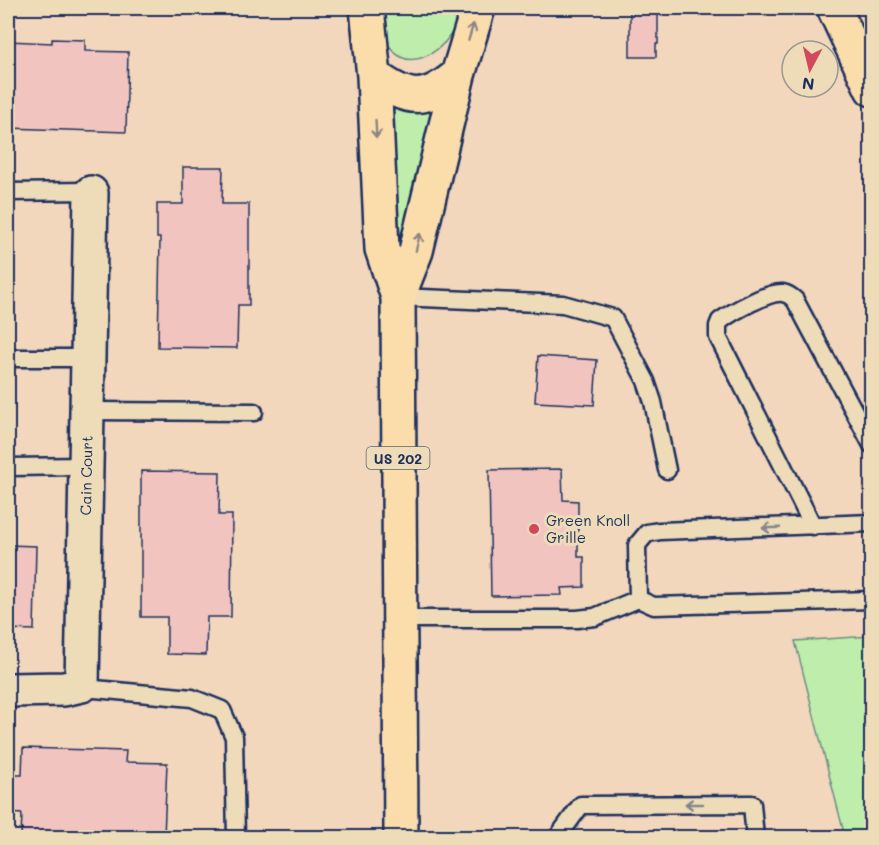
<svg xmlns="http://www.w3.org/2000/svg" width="879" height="845" font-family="Mali,sans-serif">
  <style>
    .green { fill: #bfedab; stroke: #6d8e84; stroke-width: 1.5 }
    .building { fill: #f2c4c0; stroke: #1b2f5e; stroke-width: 1.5 }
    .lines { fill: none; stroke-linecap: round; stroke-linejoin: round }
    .lane-casing { stroke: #1b2f5e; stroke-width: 21 }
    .street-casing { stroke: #1b2f5e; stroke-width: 38 }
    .highway-casing { stroke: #1b2f5e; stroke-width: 38 }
    .lane { stroke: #eedcb9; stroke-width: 16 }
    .street { stroke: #eedcb9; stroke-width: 33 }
    .highway { stroke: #fbddab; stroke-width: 33 }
    .oneway { stroke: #8b8684 }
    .oneway2 { stroke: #84868c }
    .poi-dot { fill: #d1495b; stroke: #eedcb9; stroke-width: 2 }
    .labels { text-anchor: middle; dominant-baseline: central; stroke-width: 6; stroke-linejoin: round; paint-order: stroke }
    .shield { fill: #eedcb9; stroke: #5a6379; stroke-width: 1.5 }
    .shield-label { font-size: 14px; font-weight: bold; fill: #1b2f5e }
    .street-label { font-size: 15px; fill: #1b2f5e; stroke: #eedcb9 }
    .poi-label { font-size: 15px; fill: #1b2f5e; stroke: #eedcb9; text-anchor: start }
  </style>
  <rect width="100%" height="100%" fill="#f2d7bc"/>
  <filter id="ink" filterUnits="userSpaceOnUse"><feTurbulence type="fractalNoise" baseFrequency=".0167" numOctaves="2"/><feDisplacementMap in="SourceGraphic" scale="12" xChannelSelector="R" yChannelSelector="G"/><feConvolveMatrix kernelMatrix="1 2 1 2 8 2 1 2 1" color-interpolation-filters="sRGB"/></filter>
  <g filter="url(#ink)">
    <path class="green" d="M 385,8 L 458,8 C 456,16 456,27 451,34 C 438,54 408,72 391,48 C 389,46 386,42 386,40 C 383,31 385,17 385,8 Z
      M 396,108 L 415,113 L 435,110 L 404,236 L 400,236 L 392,112 Z
      M 871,636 L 871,837 L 845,837 L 795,641 Z"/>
    <path class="building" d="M 630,8 L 658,8 L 658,44 L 656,44 L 656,57 L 630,57 Z
      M 52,39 L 85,40 L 85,51 L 128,52 L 126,132 L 8,128 L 8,41 L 52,43 Z
      M 183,167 L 223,167 L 222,204 L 249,204 L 249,305 L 238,305 L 237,348 L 158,347 L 160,238 L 157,238 L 157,204 L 183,204 Z
      M 538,356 L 597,360 L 594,405 L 535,402 Z
      M 562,469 L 563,500 L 578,501 L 578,557 L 584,557 L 584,587 L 561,588 L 562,595 L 491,596 L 489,470 Z
      M 141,471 L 220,472 L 219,515 L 232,515 L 231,617 L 207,617 L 206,655 L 167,654 L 167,617 L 141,617 Z
      M 8,545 L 36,546 L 34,630 L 8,629 Z
      M 23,748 L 126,751 L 125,762 L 167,763 L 164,837 L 21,837 L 22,814 L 8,813 L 8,775 L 22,775 Z"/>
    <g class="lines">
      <defs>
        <path id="lane" d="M 8,192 L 87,191 L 91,193
          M 398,297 L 563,304 L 613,318 L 646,381 L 653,402 L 667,470
          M 8,358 L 88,358
          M 87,411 L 254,412
          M 8,467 L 86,466
          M 813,526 L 718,337 L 718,326 L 720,321 C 732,312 769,291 783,293 C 788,294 792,297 795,300 L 872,445
          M 638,599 L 637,545 L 647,533 L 660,531 L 872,523
          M 399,619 L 577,619 L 595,617 L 638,599 L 654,606 L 872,600
          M 82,685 L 95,689 L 192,698 L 222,710 L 234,737 L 236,838
          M 557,838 L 581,805 L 752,804 L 755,838"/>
        <g id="street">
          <path id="s1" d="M 8,690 L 64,689 L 82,685 L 91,193"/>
        </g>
        <path id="highway" d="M 367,8 L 374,76 L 382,249 L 398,297 L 401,838
          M 834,8 L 872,89
          M 374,76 C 408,101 425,103 458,75
          M 398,297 L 416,251 L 458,75 L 478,8"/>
      </defs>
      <use href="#lane" class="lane-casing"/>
      <use href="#street" class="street-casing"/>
      <use href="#highway" class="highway-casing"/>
      <use href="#lane" class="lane"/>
      <use href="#street" class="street"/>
      <use href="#highway" class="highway"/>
    </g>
    <defs><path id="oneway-shaft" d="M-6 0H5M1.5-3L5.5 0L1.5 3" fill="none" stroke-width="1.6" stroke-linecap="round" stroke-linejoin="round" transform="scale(1.5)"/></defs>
    <g class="oneway">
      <use href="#oneway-shaft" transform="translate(471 32) rotate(-73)"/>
      <use href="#oneway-shaft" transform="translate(376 129) rotate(87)"/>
      <use href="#oneway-shaft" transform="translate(418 242) rotate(-76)"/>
    </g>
    <g class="oneway2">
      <use href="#oneway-shaft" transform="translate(771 528) rotate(178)"/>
      <use href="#oneway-shaft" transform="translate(694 804) rotate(180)"/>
    </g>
  </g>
  <circle class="poi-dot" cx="534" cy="529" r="6"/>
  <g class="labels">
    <rect class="shield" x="366.5" y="447" width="63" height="22" rx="4.5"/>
    <g class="shield-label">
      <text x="398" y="458">US 202</text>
    </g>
    <g class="street-label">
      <text stroke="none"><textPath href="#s1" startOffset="284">Cain Court</textPath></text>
    </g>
    <g class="poi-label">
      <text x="546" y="520">Green Knoll<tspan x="546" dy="17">Grille</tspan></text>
    </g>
  </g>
  <rect width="879" height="845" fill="none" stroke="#eedcb9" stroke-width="30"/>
  <rect x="15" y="15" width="849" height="815" fill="none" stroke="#1b2f5e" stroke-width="2" filter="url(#ink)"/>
  <g transform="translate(810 69) rotate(187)"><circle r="28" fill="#eedcb9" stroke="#9a9795" stroke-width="1.5"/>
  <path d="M0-4.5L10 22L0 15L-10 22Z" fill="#d1495b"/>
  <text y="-9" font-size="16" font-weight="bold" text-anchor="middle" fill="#1b2f5e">N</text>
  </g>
</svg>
